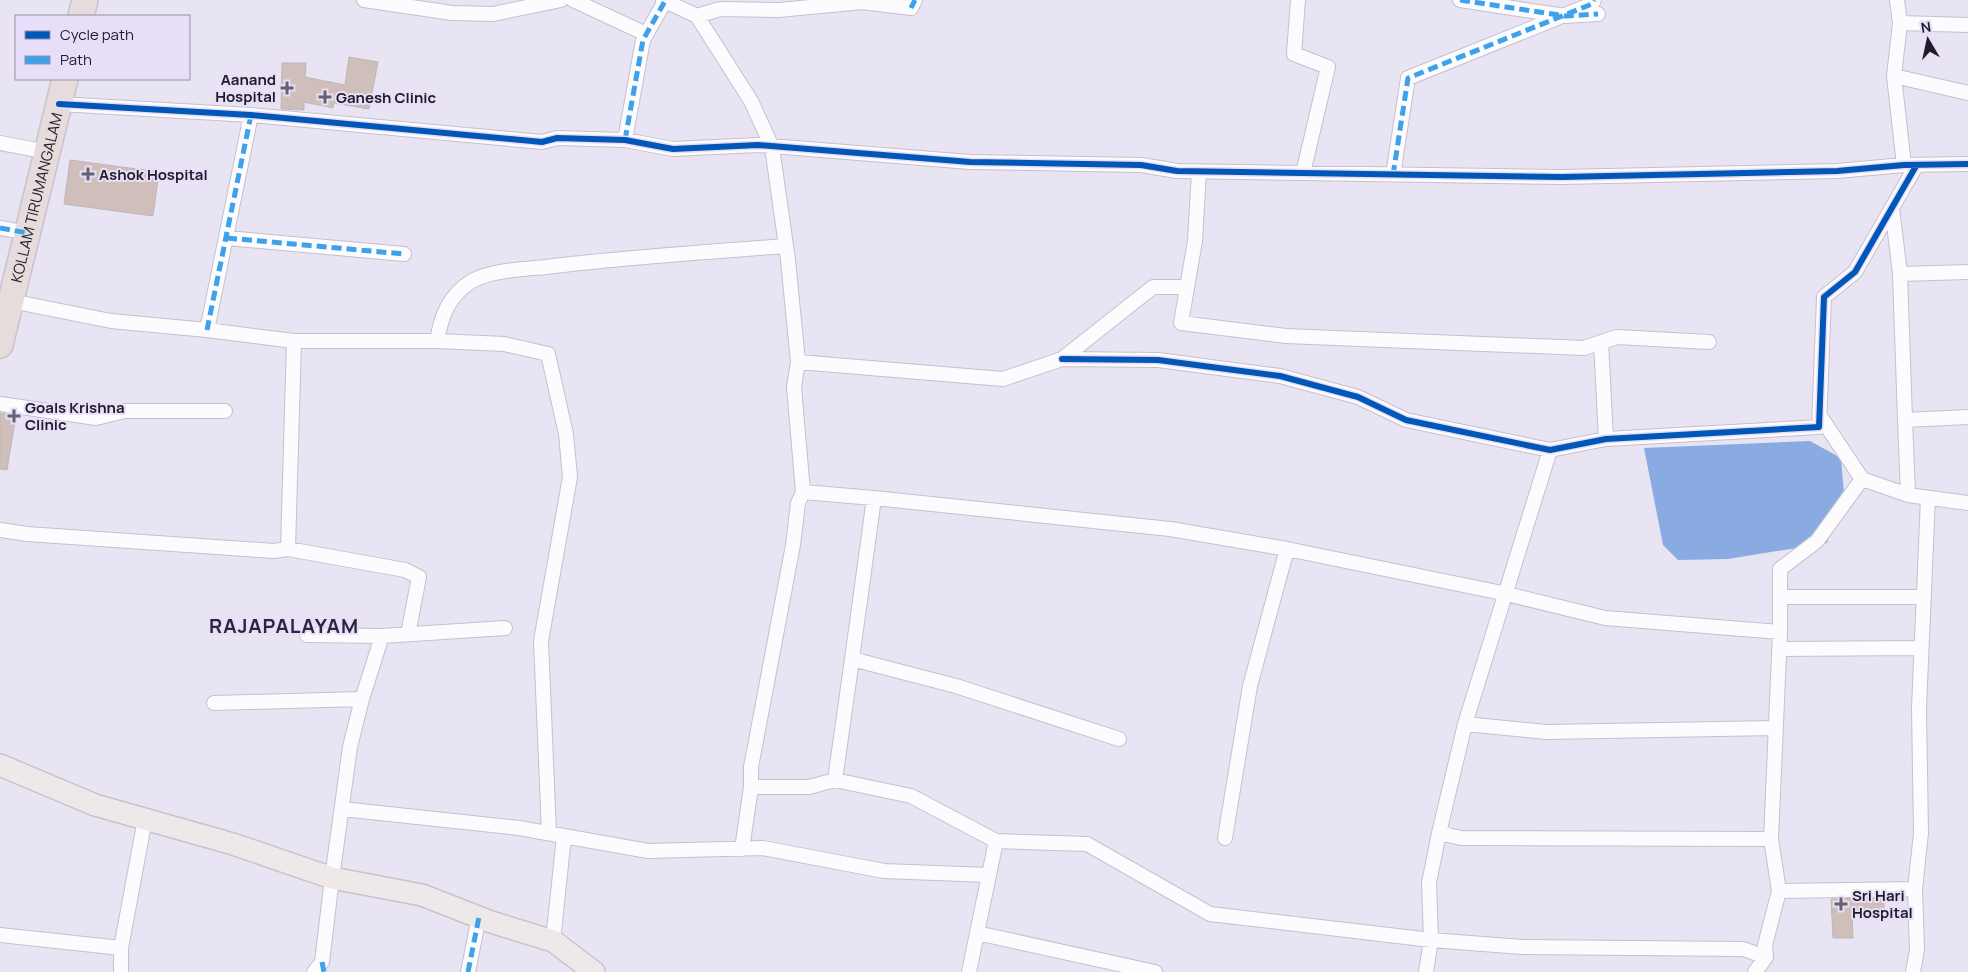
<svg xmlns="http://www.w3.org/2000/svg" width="1968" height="972" font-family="Manrope,sans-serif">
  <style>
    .water { fill: #8aabe2 }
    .building { fill: #cfbeb9; stroke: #bfb7ba }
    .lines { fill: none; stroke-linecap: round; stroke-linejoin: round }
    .street-casing { stroke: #c5c0ce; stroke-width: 16 }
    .primary-casing { stroke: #c6c3cc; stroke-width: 24 }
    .highway-casing { stroke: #c6c3cc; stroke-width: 28 }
    .street { stroke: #fcfbfd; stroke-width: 14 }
    .primary { stroke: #efe8e9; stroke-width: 21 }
    .highway { stroke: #e6dcdb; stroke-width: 25 }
    .quiet { stroke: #3da2eb; stroke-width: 5; stroke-dasharray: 10 5; stroke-linecap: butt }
    .cycleway-casing { stroke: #e7defa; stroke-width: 9 }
    .cycleway { stroke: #0057b8; stroke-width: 6 }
    .poi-dot { fill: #66616f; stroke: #e7defa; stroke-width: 2 }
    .labels { text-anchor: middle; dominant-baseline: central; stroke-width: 4; stroke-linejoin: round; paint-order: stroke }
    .poi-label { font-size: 15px; font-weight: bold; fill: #1f1b27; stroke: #e7defa; text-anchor: start }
    .street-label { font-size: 15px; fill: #1f1b27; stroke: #e7defa }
    .district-label { font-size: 20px; font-weight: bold; letter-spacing: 1px; fill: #2e243e; stroke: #e7defa }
  </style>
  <rect width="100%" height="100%" fill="#e9e4f4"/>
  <path class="water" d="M 1810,441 L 1841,458 L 1844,493 L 1827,543 L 1728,559 L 1678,560 L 1663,545 L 1644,448 Z"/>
  <path class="building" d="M 349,57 L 378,62 L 369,109 L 334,103 L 333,108 L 304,102 L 304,110 L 281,109 L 282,63 L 306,63 L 305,77 L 345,85 Z
    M 70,160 L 159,172 L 153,216 L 64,204 Z
    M 0,413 L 16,415 L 7,470 L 0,469 Z
    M 1884,898 L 1884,909 L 1852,910 L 1853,938 L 1833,938 L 1831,899 Z"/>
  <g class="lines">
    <defs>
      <path id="street" d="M 364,0 L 452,13 L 493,14 L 561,0
        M 573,0 L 646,34
        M 663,0 L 697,16 L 751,101 L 772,147 L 788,260 L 798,362 L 794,387 L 803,492 L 798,503 L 793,545 L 751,767 L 751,787 L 742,849
        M 1298,0 L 1294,54 L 1328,67 L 1303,173
        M 1460,0 L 1565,16 L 1598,14
        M 1897,0 L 1900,23 L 1894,76 L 1904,165
        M 697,16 L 720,9 L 779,10 L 862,2 L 911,8 L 915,0
        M 1900,23 L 1968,25
        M 1894,76 L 1968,93
        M 59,104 L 251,115 L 542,142 L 557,138 L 625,140 L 673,149 L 758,145 L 970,162 L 1141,165 L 1177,171 L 1562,177 L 1837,171 L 1904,165 L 1968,164
        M 625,140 L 643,40 L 665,1
        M 0,143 L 48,152
        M 1199,172 L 1195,241 L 1181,323 L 1286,336 L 1584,348 L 1617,337 L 1709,342
        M 1393,175 L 1408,78 L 1592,4 L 1594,0
        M 1892,208 L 1900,274 L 1905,420 L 1968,417
        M 0,228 L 28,233
        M 227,238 L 404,254
        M 1900,274 L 1968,272
        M 6,300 L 111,321 L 207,330 L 294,341 L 437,341 L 504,344 L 548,354 L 566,434 L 570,477 L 541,641 L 549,833
        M 207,330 L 251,115
        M 437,341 C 441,316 449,295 472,281 C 491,270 525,269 546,267 C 626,257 706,252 786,246
        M 1601,342 L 1606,439
        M 1062,359 L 1158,360 L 1280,376 L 1358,397 L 1406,420 L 1550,450 L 1606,439 L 1819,427 L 1824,297 L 1855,272 L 1916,166
        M 798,362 L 1003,379 L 1062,359 L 1153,287 L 1187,287
        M 0,404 L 96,418 L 125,411 L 225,411
        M 1820,416 L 1862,479 L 1908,495
        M 1905,420 L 1908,495 L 1968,503
        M 803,492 L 874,498 L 1170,529 L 1287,549 L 1507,594 L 1605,618 L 1780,632
        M 0,530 L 27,534 L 274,551 L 288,549 L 405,570 L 419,577 L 408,634
        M 288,549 L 294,341
        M 1780,597 L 1923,597
        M 307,635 L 382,636 L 505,628
        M 1779,649 L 1921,648
        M 852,659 L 874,498
        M 214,703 L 362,699
        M 1465,724 L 1546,732 L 1776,728
        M 835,780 L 852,659 L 956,686 L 1119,739
        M 751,787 L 809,787 L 835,780 L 911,796 L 996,841 L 1087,844 L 1210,914 L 1431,940 L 1522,947 L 1743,949 L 1766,957
        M 342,809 L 519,828 L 648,851 L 763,848 L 884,871 L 989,875
        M 1439,833 L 1461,838 L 1771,839
        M 1225,838 L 1250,686 L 1287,549
        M 1779,891 L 1915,889
        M 977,933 L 1155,972
        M 0,935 L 121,948
        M 553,941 L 564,836
        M 121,972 L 121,948 L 145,819
        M 314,972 L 322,962 L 332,878 L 350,747 L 362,699 L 382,636
        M 468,972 L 479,917
        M 969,972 L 996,841
        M 1426,972 L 1431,940 L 1429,883 L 1439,833 L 1465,724 L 1550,450
        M 1755,972 L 1766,957 L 1765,945 L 1779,891 L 1771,839 L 1780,632 L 1780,569 L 1817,541 L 1862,479
        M 1913,972 L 1917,950 L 1915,889 L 1921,833 L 1919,708 L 1928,498"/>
      <path id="primary" d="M 0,765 L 95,805 L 233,844 L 332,878 L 422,895 L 491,922 L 553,941 L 594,972"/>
      <g id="highway">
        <path d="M 81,16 L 85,0"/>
        <path id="s1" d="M 0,345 L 65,79"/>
      </g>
    </defs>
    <use href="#street" class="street-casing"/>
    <use href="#primary" class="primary-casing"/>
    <use href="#highway" class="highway-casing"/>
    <use href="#street" class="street"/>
    <use href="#primary" class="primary"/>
    <use href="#highway" class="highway"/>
    <path class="quiet" d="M 1460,0 L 1565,16 L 1598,14
      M 911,8 L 915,0
      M 625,140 L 643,40 L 665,1
      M 1393,175 L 1408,78 L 1592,4 L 1594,0
      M 0,228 L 28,233
      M 227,238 L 404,254
      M 207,330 L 251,115
      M 322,962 L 324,972
      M 468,972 L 479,917"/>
    <defs>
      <path id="cycleway" d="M 59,104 L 251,115 L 542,142 L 557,138 L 625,140 L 673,149 L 758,145 L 970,162 L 1141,165 L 1177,171 L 1562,177 L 1837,171 L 1904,165 L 1968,164
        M 1062,359 L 1158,360 L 1280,376 L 1358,397 L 1406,420 L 1550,450 L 1606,439 L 1819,427 L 1824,297 L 1855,272 L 1916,166"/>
    </defs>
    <use href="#cycleway" class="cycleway-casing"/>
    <use href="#cycleway" class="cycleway"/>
  </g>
  <g class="poi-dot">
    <path d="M284.5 80.5h5v5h5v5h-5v5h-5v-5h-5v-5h5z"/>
    <path d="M322.5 89.5h5v5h5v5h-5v5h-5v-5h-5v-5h5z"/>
    <path d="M85.5 166.5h5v5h5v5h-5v5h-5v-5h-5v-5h5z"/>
    <path d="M11.5 408.5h5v5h5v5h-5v5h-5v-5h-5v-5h5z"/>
    <path d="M1838.5 896.5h5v5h5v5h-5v5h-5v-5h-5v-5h5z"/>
  </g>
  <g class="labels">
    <g class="poi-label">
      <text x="276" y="79" text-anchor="end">Aanand<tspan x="276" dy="17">Hospital</tspan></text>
      <text x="336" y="97">Ganesh Clinic</text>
      <text x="99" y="174">Ashok Hospital</text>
      <text x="25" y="407">Goals Krishna<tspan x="25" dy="17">Clinic</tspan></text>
      <text x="1852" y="895">Sri Hari<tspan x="1852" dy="17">Hospital</tspan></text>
    </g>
    <g class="street-label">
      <text stroke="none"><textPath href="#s1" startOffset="152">KOLLAM TIRUMANGALAM</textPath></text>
    </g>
    <g class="district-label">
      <text x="284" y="625">RAJAPALAYAM</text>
    </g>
  </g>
  <rect x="15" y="15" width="175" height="65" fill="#e7defa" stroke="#9790a6"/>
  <rect x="25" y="31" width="25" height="8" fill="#0057b8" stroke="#9790a6"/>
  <text x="60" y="40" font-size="15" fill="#1f1b27">Cycle path</text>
  <rect x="25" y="56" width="25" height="8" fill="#3da2eb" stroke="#9790a6"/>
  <text x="60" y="65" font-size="15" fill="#1f1b27">Path</text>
  <g transform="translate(1928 40) rotate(351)" stroke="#e7defa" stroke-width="4" paint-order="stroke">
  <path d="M0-4L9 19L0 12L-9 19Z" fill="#1f1b27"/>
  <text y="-8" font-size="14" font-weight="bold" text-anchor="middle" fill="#1f1b27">N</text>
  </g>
</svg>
